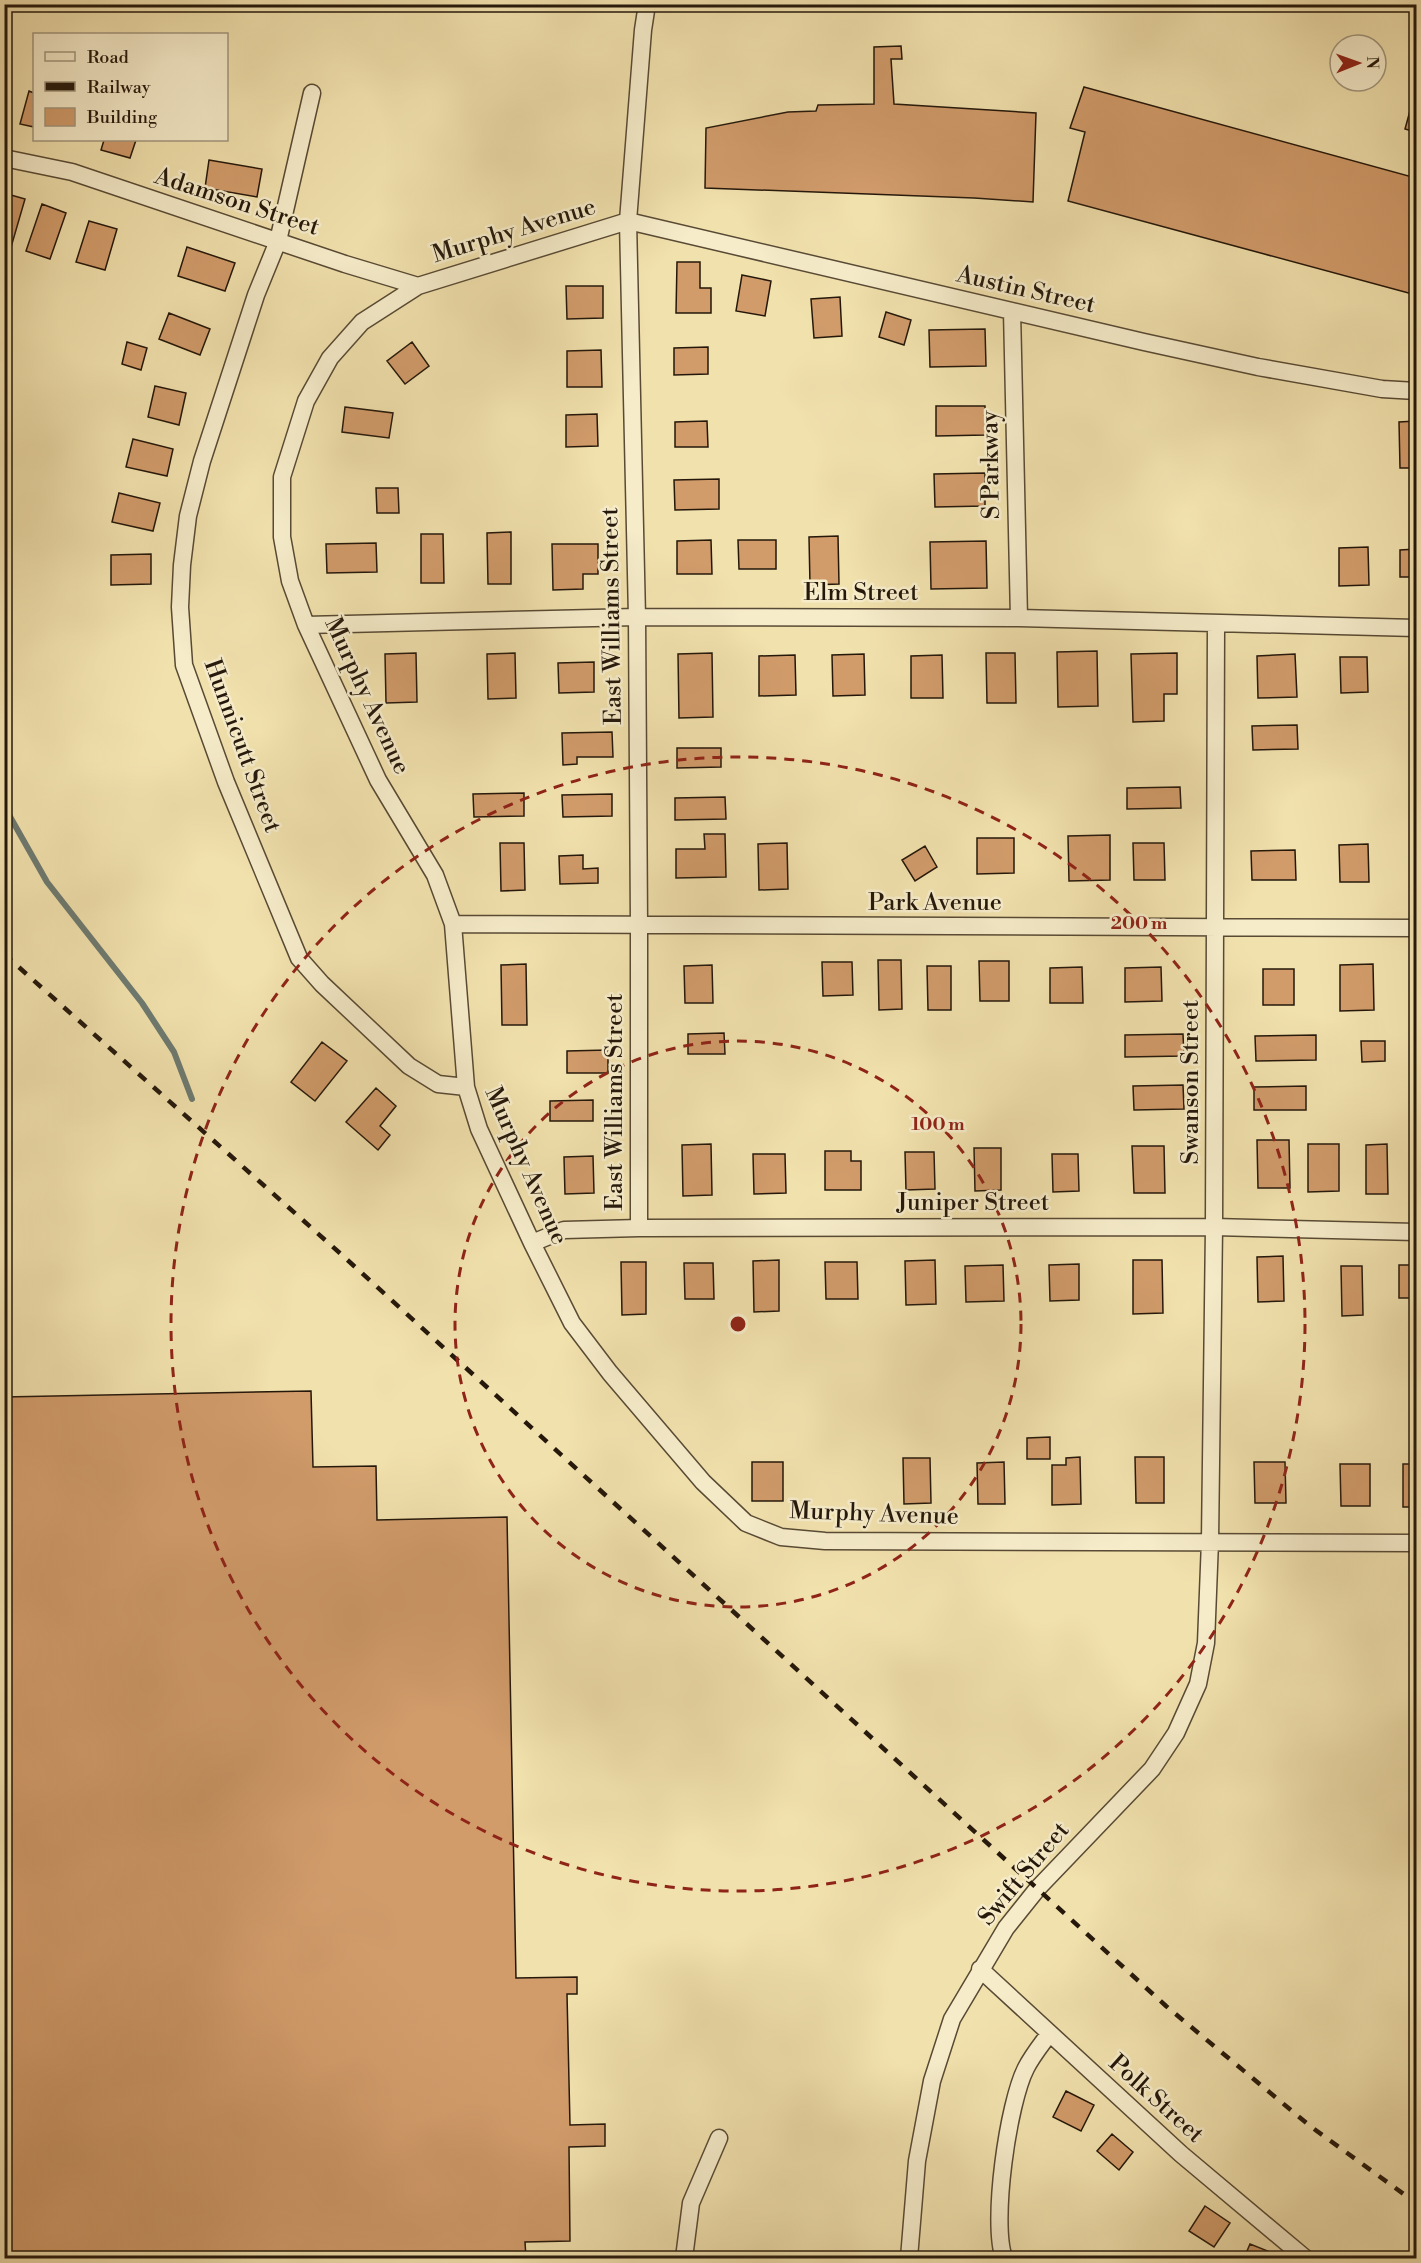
<svg xmlns="http://www.w3.org/2000/svg" width="1421" height="2263" font-family="'Libre Bodoni',serif">
  <style>
    .lines { fill: none; stroke-linecap: round; stroke-linejoin: round }
    .stream { stroke: #6d7a70; stroke-width: 6 }
    .building { fill: #d19b6a; stroke: #25180b; stroke-width: 1.5 }
    .street-casing { stroke: #584a34; stroke-width: 19 }
    .street { stroke: #f6ecca; stroke-width: 16 }
    .rail { stroke: #25180b; stroke-width: 4.5; stroke-dasharray: 10 10; stroke-linecap: butt }
    .ring { fill: none; stroke: #8f2418; stroke-width: 3; stroke-dasharray: 10 8 }
    .labels { text-anchor: middle; dominant-baseline: central; stroke-width: 5; stroke-linejoin: round; paint-order: stroke }
    .street-label { font-size: 24px; fill: #25180b; stroke: #f6ecca }
    .centre { fill: #8f2418; stroke: #f6ecca; stroke-width: 3 }
    .ring-label { font-size: 18px; text-anchor: middle; font-weight: bold; fill: #8f2418; stroke: #f6ecca; stroke-width: 5; stroke-linejoin: round; paint-order: stroke }
  </style>
  <rect width="100%" height="100%" fill="#f1e1ad"/>
  <filter id="stains"><feTurbulence type="fractalNoise" baseFrequency=".00333" numOctaves="4"/><feColorMatrix values="0 0 0 0 .2 0 0 0 0 .09 0 0 0 0 .02 0 0 0 .5 -.17"/></filter>
  <radialGradient id="worn" r=".72"><stop offset=".6" stop-color="#630" stop-opacity="0"/><stop offset="1" stop-color="#630" stop-opacity=".3"/></radialGradient>
  <g class="lines">
    <path class="stream" d="M 4,806 L 47,882 L 142,1003 L 174,1052 L 192,1099"/>
  </g>
  <path class="building" d="M 901,46 L 902,59 L 891,59 L 894,104 L 1036,113 L 1033,202 L 974,198 L 705,188 L 706,128 L 788,112 L 816,111 L 818,105 L 874,104 L 874,47 Z
    M 4,73 L 11,74 L 4,95 Z
    M 1084,87 L 1416,178 L 1416,295 L 1068,201 L 1085,132 L 1070,128 Z
    M 1416,89 L 1416,132 L 1405,129 Z
    M 29,91 L 34,93 L 34,127 L 20,124 Z
    M 104,140 L 136,140 L 130,158 L 101,150 Z
    M 209,160 L 262,169 L 257,197 L 205,188 Z
    M 4,193 L 25,199 L 7,261 L 4,260 Z
    M 42,204 L 66,213 L 50,259 L 26,251 Z
    M 89,221 L 117,229 L 105,270 L 76,262 Z
    M 187,247 L 235,263 L 225,291 L 178,276 Z
    M 677,262 L 700,262 L 700,288 L 711,288 L 711,313 L 676,313 Z
    M 742,275 L 771,281 L 765,316 L 736,311 Z
    M 566,286 L 603,286 L 603,318 L 567,319 Z
    M 840,297 L 842,336 L 814,338 L 811,299 Z
    M 886,312 L 911,320 L 904,345 L 879,337 Z
    M 169,313 L 210,329 L 200,355 L 159,339 Z
    M 985,329 L 986,366 L 930,367 L 929,330 Z
    M 127,342 L 147,348 L 141,370 L 122,364 Z
    M 412,342 L 429,366 L 405,384 L 387,361 Z
    M 708,347 L 708,374 L 674,375 L 674,348 Z
    M 601,350 L 602,387 L 567,387 L 567,351 Z
    M 155,386 L 186,393 L 179,425 L 148,417 Z
    M 936,406 L 985,406 L 986,435 L 936,436 Z
    M 345,407 L 393,413 L 389,438 L 342,432 Z
    M 597,414 L 598,446 L 566,447 L 566,415 Z
    M 707,421 L 708,447 L 675,447 L 675,422 Z
    M 1416,421 L 1416,468 L 1400,468 L 1399,422 Z
    M 133,439 L 173,449 L 167,476 L 126,467 Z
    M 985,473 L 985,506 L 935,507 L 934,474 Z
    M 719,479 L 719,509 L 675,510 L 674,480 Z
    M 376,488 L 398,488 L 399,513 L 377,513 Z
    M 119,493 L 160,503 L 153,531 L 112,522 Z
    M 511,532 L 511,584 L 488,584 L 487,533 Z
    M 421,534 L 443,534 L 444,583 L 421,583 Z
    M 838,536 L 839,584 L 810,585 L 809,537 Z
    M 711,540 L 712,574 L 677,574 L 677,541 Z
    M 738,540 L 776,540 L 776,569 L 739,569 Z
    M 986,541 L 987,588 L 931,589 L 930,542 Z
    M 376,543 L 377,572 L 327,573 L 326,544 Z
    M 552,544 L 598,544 L 598,574 L 583,574 L 583,589 L 553,590 Z
    M 1368,547 L 1369,585 L 1339,586 L 1339,548 Z
    M 1416,549 L 1416,577 L 1400,577 L 1400,550 Z
    M 151,554 L 151,584 L 111,585 L 111,555 Z
    M 1097,651 L 1098,706 L 1058,707 L 1057,652 Z
    M 416,653 L 417,702 L 386,703 L 385,654 Z
    M 515,653 L 516,698 L 488,699 L 487,654 Z
    M 712,653 L 713,717 L 679,718 L 678,654 Z
    M 986,653 L 1015,653 L 1016,703 L 987,703 Z
    M 1177,653 L 1177,694 L 1164,694 L 1164,721 L 1133,722 L 1131,654 Z
    M 864,654 L 865,695 L 833,696 L 832,655 Z
    M 1295,654 L 1297,697 L 1258,698 L 1257,656 Z
    M 795,655 L 796,695 L 759,696 L 759,656 Z
    M 942,655 L 943,698 L 911,698 L 911,656 Z
    M 1411,656 L 1416,656 L 1416,705 L 1411,705 Z
    M 1340,657 L 1367,657 L 1368,692 L 1341,693 Z
    M 594,662 L 594,692 L 559,693 L 558,663 Z
    M 1297,725 L 1298,749 L 1253,750 L 1252,726 Z
    M 612,732 L 613,757 L 577,757 L 577,764 L 563,765 L 562,733 Z
    M 677,748 L 721,748 L 721,767 L 677,768 Z
    M 1180,787 L 1181,808 L 1127,809 L 1127,788 Z
    M 524,793 L 524,816 L 474,817 L 473,794 Z
    M 612,794 L 612,816 L 563,817 L 562,795 Z
    M 725,797 L 726,819 L 675,820 L 675,798 Z
    M 704,834 L 725,834 L 726,877 L 676,878 L 676,849 L 705,849 Z
    M 1110,835 L 1110,880 L 1069,881 L 1068,836 Z
    M 977,838 L 1014,838 L 1014,873 L 977,874 Z
    M 500,843 L 524,843 L 525,890 L 501,891 Z
    M 787,843 L 788,889 L 759,890 L 758,844 Z
    M 1133,843 L 1164,843 L 1165,880 L 1134,880 Z
    M 1368,844 L 1369,882 L 1340,882 L 1339,845 Z
    M 925,846 L 937,867 L 915,881 L 902,860 Z
    M 1295,850 L 1296,880 L 1252,880 L 1251,851 Z
    M 583,855 L 583,869 L 598,868 L 598,883 L 560,884 L 559,856 Z
    M 1416,855 L 1416,889 L 1413,889 L 1413,856 Z
    M 878,960 L 901,960 L 902,1009 L 879,1010 Z
    M 979,961 L 1009,961 L 1009,1001 L 980,1001 Z
    M 822,962 L 852,962 L 853,995 L 823,996 Z
    M 526,964 L 527,1025 L 502,1025 L 501,965 Z
    M 1373,964 L 1374,1010 L 1340,1011 L 1340,965 Z
    M 712,965 L 713,1003 L 685,1003 L 684,966 Z
    M 927,966 L 951,966 L 951,1010 L 928,1010 Z
    M 1082,967 L 1083,1003 L 1050,1003 L 1050,968 Z
    M 1161,967 L 1162,1001 L 1125,1002 L 1125,968 Z
    M 1263,969 L 1294,969 L 1294,1005 L 1263,1005 Z
    M 724,1033 L 725,1054 L 688,1054 L 688,1034 Z
    M 1183,1034 L 1184,1056 L 1125,1057 L 1125,1035 Z
    M 1316,1035 L 1316,1060 L 1256,1061 L 1255,1036 Z
    M 1361,1041 L 1385,1041 L 1385,1061 L 1362,1062 Z
    M 322,1042 L 347,1061 L 315,1101 L 291,1082 Z
    M 608,1050 L 608,1073 L 567,1073 L 567,1051 Z
    M 1183,1085 L 1184,1109 L 1134,1110 L 1133,1086 Z
    M 1306,1086 L 1306,1110 L 1254,1110 L 1254,1087 Z
    M 376,1088 L 396,1106 L 380,1126 L 390,1135 L 378,1150 L 346,1122 Z
    M 593,1100 L 593,1121 L 550,1121 L 550,1101 Z
    M 1257,1140 L 1289,1140 L 1290,1188 L 1258,1188 Z
    M 711,1144 L 712,1195 L 683,1196 L 682,1145 Z
    M 1308,1144 L 1339,1144 L 1339,1191 L 1308,1192 Z
    M 1387,1144 L 1388,1194 L 1366,1194 L 1366,1145 Z
    M 1132,1146 L 1164,1146 L 1165,1193 L 1134,1193 Z
    M 974,1148 L 1001,1148 L 1001,1190 L 975,1191 Z
    M 825,1151 L 851,1151 L 851,1161 L 861,1161 L 861,1190 L 825,1190 Z
    M 905,1152 L 934,1152 L 935,1189 L 906,1190 Z
    M 753,1154 L 785,1154 L 786,1193 L 754,1194 Z
    M 1052,1154 L 1078,1154 L 1079,1191 L 1053,1192 Z
    M 593,1156 L 594,1193 L 565,1194 L 564,1157 Z
    M 1283,1256 L 1284,1301 L 1258,1302 L 1257,1257 Z
    M 779,1260 L 779,1311 L 754,1312 L 753,1261 Z
    M 935,1260 L 936,1304 L 906,1305 L 905,1261 Z
    M 1133,1260 L 1162,1260 L 1163,1313 L 1133,1314 Z
    M 621,1262 L 646,1262 L 646,1314 L 622,1315 Z
    M 825,1262 L 857,1262 L 858,1299 L 826,1299 Z
    M 684,1263 L 713,1263 L 714,1299 L 685,1299 Z
    M 1079,1264 L 1079,1300 L 1050,1301 L 1049,1265 Z
    M 1003,1265 L 1004,1301 L 966,1302 L 965,1266 Z
    M 1399,1265 L 1416,1265 L 1416,1298 L 1399,1298 Z
    M 1341,1266 L 1362,1266 L 1363,1315 L 1342,1316 Z
    M 311,1391 L 313,1467 L 376,1466 L 377,1520 L 507,1517 L 516,1978 L 577,1977 L 577,1994 L 567,1994 L 570,2125 L 605,2124 L 605,2146 L 569,2147 L 570,2241 L 525,2242 L 526,2258 L 4,2258 L 4,1397 Z
    M 1050,1437 L 1050,1459 L 1027,1459 L 1027,1438 Z
    M 1080,1457 L 1081,1504 L 1052,1505 L 1052,1465 L 1066,1465 L 1066,1458 Z
    M 1135,1457 L 1164,1457 L 1164,1503 L 1136,1503 Z
    M 903,1458 L 930,1458 L 931,1503 L 904,1504 Z
    M 752,1462 L 783,1462 L 783,1501 L 752,1501 Z
    M 1004,1462 L 1005,1504 L 978,1504 L 977,1463 Z
    M 1254,1462 L 1285,1462 L 1286,1503 L 1255,1503 Z
    M 1340,1464 L 1370,1464 L 1370,1506 L 1341,1506 Z
    M 1403,1464 L 1416,1464 L 1416,1507 L 1403,1507 Z
    M 1411,1591 L 1416,1591 L 1416,1641 L 1411,1641 Z
    M 1066,2091 L 1094,2105 L 1081,2131 L 1053,2117 Z
    M 1112,2134 L 1133,2152 L 1119,2170 L 1097,2151 Z
    M 1205,2206 L 1230,2223 L 1214,2247 L 1189,2231 Z
    M 1250,2244 L 1280,2256 L 1279,2258 L 1244,2258 Z"/>
  <g class="lines">
    <defs>
      <path id="street" d="M 312,93 L 278,241 L 256,295 L 202,461 L 188,516 L 182,565 L 180,607 L 184,665 L 226,782 L 299,958 L 322,984 L 409,1066 L 438,1084 L 466,1087
        M 4,158 L 72,172 L 345,264 L 418,286
        M 1012,311 L 1019,618
        M 1416,391 L 1382,389 L 1258,367 L 1144,342 L 628,221 L 418,286 L 362,322 L 330,358 L 306,401 L 282,477 L 282,537 L 290,581 L 306,625 L 378,780 L 435,875 L 453,924 L 466,1087 L 479,1129 L 532,1243 L 572,1323 L 610,1373 L 703,1482 L 746,1523 L 781,1537 L 825,1541 L 1416,1543
        M 306,625 L 637,617 L 1019,618 L 1416,628
        M 453,924 L 1416,928
        M 639,1228 L 639,926 L 637,617 L 628,221 L 643,30 L 647,4
        M 532,1243 L 564,1230 L 639,1228 L 1214,1227 L 1416,1232
        M 980,1969 L 1181,2154 L 1305,2258
        M 684,2258 L 691,2203 L 719,2138
        M 909,2258 L 917,2161 L 932,2081 L 952,2019 L 1006,1928 L 1038,1888 L 1152,1769 L 1176,1733 L 1198,1684 L 1206,1643 L 1210,1541 L 1214,1227 L 1216,624
        M 1004,2258 C 991,2223 1008,2103 1026,2068 C 1032,2056 1041,2045 1049,2034"/>
    </defs>
    <use href="#street" class="street-casing"/>
    <use href="#street" class="street"/>
    <path class="rail" d="M 4,954 L 342,1255 L 1166,2006 L 1310,2126 L 1416,2203"/>
  </g>
  <g class="ring">
    <circle cx="738" cy="1324" r="283"/>
    <circle cx="738" cy="1324" r="567"/>
  </g>
  <g class="labels">
    <g class="street-label">
      <text transform="translate(237 202) rotate(18)">Adamson Street</text>
      <text transform="translate(514 231) rotate(-17)">Murphy Avenue</text>
      <text transform="translate(1026 290) rotate(13)">Austin Street</text>
      <text transform="translate(991 465) rotate(-91)">S Parkway</text>
      <text x="861" y="593">Elm Street</text>
      <text transform="translate(612 616) rotate(-91)">East Williams Street</text>
      <text transform="translate(367 696) rotate(65)">Murphy Avenue</text>
      <text transform="translate(242 746) rotate(70)">Hunnicutt Street</text>
      <text x="935" y="903">Park Avenue</text>
      <text transform="translate(1191 1082) rotate(-90)">Swanson Street</text>
      <text transform="translate(615 1102) rotate(-90)">East Williams Street</text>
      <text transform="translate(526 1166) rotate(66)">Murphy Avenue</text>
      <text x="973" y="1203">Juniper Street</text>
      <text transform="translate(874 1514) rotate(2)">Murphy Avenue</text>
      <text transform="translate(1024 1874) rotate(-50)">Swift Street</text>
      <text transform="translate(1156 2099) rotate(42)">Polk Street</text>
    </g>
  </g>
  <circle cx="738" cy="1324" r="9" class="centre"/>
  <g class="ring-label">
    <text x="1139" y="929">200 m</text>
    <text x="938" y="1130">100 m</text>
  </g>
  <rect width="1421" height="2263" fill="none" stroke="#f1e1ad" stroke-width="24"/>
  <rect x="6" y="6" width="1409" height="2251" fill="none" stroke="#25180b" stroke-width="3"/>
  <rect x="12" y="12" width="1397" height="2239" fill="none" stroke="#25180b" stroke-width="1.5"/>
  <rect x="33" y="33" width="195" height="108" fill="#f6ecca" stroke="#a2977e" stroke-width="1.5"/>
  <rect x="45" y="52" width="30" height="9" fill="#f6ecca" stroke="#a2977e" stroke-width="1.5"/>
  <text x="87" y="63" font-size="18" fill="#25180b">Road</text>
  <rect x="45" y="82" width="30" height="9" fill="#25180b" stroke="#a2977e" stroke-width="1.5"/>
  <text x="87" y="93" font-size="18" fill="#25180b">Railway</text>
  <rect x="45" y="108" width="30" height="18" fill="#d19b6a" stroke="#a2977e" stroke-width="1.5"/>
  <text x="87" y="123" font-size="18" fill="#25180b">Building</text>
  <g transform="translate(1358 63) rotate(89)"><circle r="28" fill="#f6ecca" stroke="#a2977e" stroke-width="1.5"/>
  <path d="M0-4.5L10 22L0 15L-10 22Z" fill="#8f2418"/>
  <text y="-9" font-size="16" font-weight="bold" text-anchor="middle" fill="#25180b">N</text>
  </g>
  <rect width="100%" height="100%" filter="url(#stains)"/>
  <rect width="100%" height="100%" fill="url(#worn)"/>
</svg>
